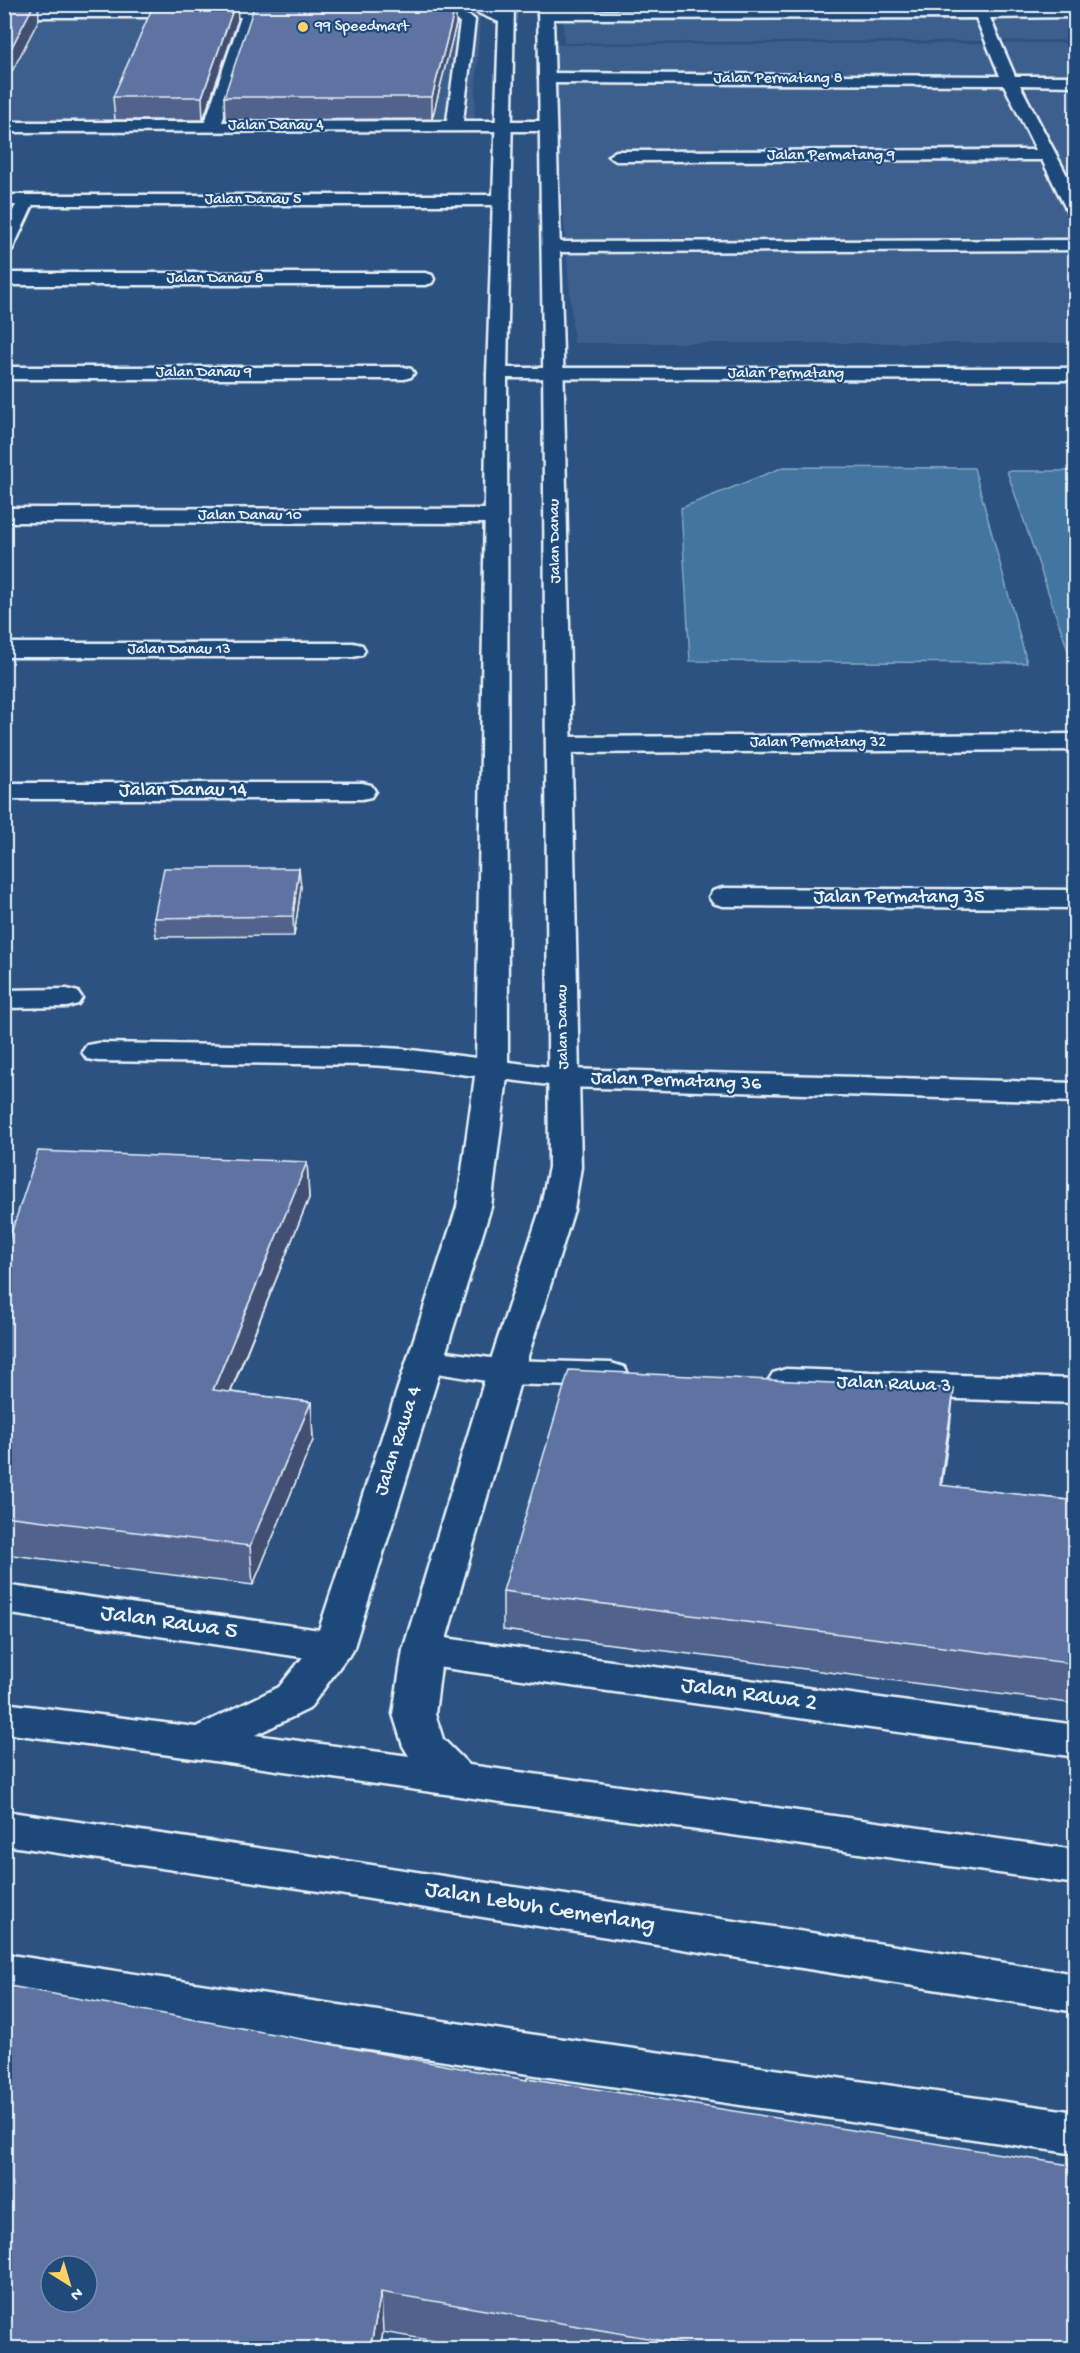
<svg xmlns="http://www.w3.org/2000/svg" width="1080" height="2353" font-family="'Gochi Hand',sans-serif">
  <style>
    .built { fill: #3e5f8e }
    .water { fill: #42759f; stroke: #84a7c3; stroke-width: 1.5 }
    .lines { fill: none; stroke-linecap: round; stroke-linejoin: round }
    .street-casing { stroke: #e8f1f8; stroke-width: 5 }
    .secondary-casing { stroke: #e8f1f8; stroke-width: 5 }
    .street { fill: #1f4a7a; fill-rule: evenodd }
    .secondary { fill: #1f4a7a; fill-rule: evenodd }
    .wall { fill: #51638c; stroke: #e8f1f8; stroke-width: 1.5 }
    .shaded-wall { fill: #425072; stroke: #e8f1f8; stroke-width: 1.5 }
    .building { fill: #5e73a3; stroke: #e8f1f8; stroke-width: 1.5; fill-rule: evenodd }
    .poi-dot { fill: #ffd166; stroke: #1f4a7a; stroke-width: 2 }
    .labels { text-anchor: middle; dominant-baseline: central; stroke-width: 4.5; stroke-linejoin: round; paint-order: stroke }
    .far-poi-label { font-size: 16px; fill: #e8f1f8; stroke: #1f4a7a; text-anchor: start }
    .far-street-label { font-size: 16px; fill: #e8f1f8; stroke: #1f4a7a }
    .street-label { font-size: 20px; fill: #e8f1f8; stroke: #1f4a7a }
    .near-street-label { font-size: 24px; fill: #e8f1f8; stroke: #1f4a7a }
  </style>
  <rect width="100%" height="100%" fill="#2c5282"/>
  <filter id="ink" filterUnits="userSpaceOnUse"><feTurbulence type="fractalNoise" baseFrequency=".0167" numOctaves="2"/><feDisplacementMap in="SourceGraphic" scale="12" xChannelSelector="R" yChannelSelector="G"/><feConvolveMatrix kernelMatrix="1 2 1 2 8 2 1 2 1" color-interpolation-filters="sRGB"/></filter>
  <g filter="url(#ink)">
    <path class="built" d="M 460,9 L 480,18 L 474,119 L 5,122 L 4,10 Z
      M 1075,16 L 1076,40 L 564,43 L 563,17 Z
      M 1075,43 L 1075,343 L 574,343 L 550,45 Z"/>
    <path class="water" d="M 784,467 L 974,468 L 1027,663 L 690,661 L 681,508 Z
      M 1007,471 L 1075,471 L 1075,659 L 1071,659 Z"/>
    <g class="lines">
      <defs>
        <path id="street" d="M 970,4 L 984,4 L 986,9 L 1076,9 L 1076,17 L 990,18 L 1015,76 L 1076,76 L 1076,86 L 1020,85 L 1076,193 L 1076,216 L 1070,215 L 1067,211 L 1042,160 L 616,161 L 608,156 L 616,151 L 1036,150 L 1004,85 L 547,83 L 539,78 L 547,73 L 1000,76 L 976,18 L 545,19 L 538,15 L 545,11 L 972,9 Z
          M 4,9 L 300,10 L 302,13 L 295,17 L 256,17 L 222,122 L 447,121 L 460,22 C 446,17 415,23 406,14 C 415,4 466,10 475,20 L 463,121 L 548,121 L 556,126 L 548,131 L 4,132 L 4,122 L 205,122 L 241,17 L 4,17 Z
          M 4,195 L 502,195 L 508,196 L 511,200 L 508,204 L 502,205 L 33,205 L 13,248 L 10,252 L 4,253 L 4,228 L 16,205 L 4,205 Z
          M 1076,240 L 1076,250 L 551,252 L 545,251 L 542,247 L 545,243 L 551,242 Z
          M 4,273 L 425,273 L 432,275 L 434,279 L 432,283 L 425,285 L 4,285 Z
          M 4,367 L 404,367 L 411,369 L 414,373 L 411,377 L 404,379 L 4,379 Z
          M 497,368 L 1076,368 L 1076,380 L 490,378 L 487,374 L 490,370 Z
          M 4,508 L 496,509 L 504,511 L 507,516 L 504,521 L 496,523 L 4,522 Z
          M 4,643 L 353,643 L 362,645 L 365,650 L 362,655 L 353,657 L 4,657 Z
          M 1076,734 L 1076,750 L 560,753 L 551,751 L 547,745 L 551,739 L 560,737 Z
          M 4,783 L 362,783 L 371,785 L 375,791 L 371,797 L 362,799 L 4,799 Z
          M 723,888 L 1076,890 L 1076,908 L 723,906 L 713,903 L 709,897 L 713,891 Z
          M 67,989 L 78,992 L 82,998 L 78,1004 L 67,1007 L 4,1008 L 4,990 Z
          M 98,1043 L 368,1047 L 403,1049 L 565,1069 L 1076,1083 L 1076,1102 L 565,1087 L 403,1067 L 368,1065 L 98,1061 L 87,1059 L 82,1052 L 87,1045 Z
          M 425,1349 L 505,1360 L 611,1363 L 624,1367 L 629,1375 L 624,1383 L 611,1387 L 505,1384 L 412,1369 L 407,1361 L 412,1353 Z
          M 786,1369 L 1076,1379 L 1076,1403 L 786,1393 L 773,1389 L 768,1381 L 773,1373 Z
          M 4,1585 L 334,1632 L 348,1637 L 354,1647 L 348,1657 L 334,1662 L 4,1613 Z
          M 423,1635 L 1076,1725 L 1076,1757 L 423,1665 L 409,1660 L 403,1650 L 409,1640 Z
          M 4,1954 L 522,2033 L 1076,2112 L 1076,2154 L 522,2073 L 4,1992 Z"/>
        <path id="secondary" d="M 457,4 L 482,4 L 500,11 L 500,4 L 514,4 L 507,374 L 508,1069 L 491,1207 L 354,1647 L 309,1709 L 255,1735 L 409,1756 L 403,1746 L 393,1714 L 403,1650 L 487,1372 L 540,1210 L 549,1167 L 543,353 L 538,4 L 552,4 L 552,9 L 573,4 L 601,4 L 599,7 L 553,18 L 563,353 L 581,1167 L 574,1210 L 523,1372 L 443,1650 L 435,1714 L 443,1739 L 469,1765 L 1076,1850 L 1076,1884 L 200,1759 L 4,1733 L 4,1703 L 196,1727 L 279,1687 L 315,1642 L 457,1207 L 476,1069 L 487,374 L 499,22 Z
          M 4,1811 L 339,1860 L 1076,1974 L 1076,2012 L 339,1894 L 4,1845 Z"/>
      </defs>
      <use href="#street" class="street-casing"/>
      <use href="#secondary" class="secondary-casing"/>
      <use href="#street" class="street"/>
      <use href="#secondary" class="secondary"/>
    </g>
    <path class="wall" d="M 238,20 L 203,120 L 115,120 L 113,97 Z
      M 456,24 L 432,119 L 225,120 L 224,97 Z
      M 301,887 L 294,936 L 156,937 L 154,918 Z
      M 307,1162 L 309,1198 L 231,1392 L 311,1402 L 313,1440 L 253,1585 L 4,1554 L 4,1255 Z
      M 950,1427 L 941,1486 L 1076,1501 L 1076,1704 L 503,1630 L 503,1591 Z
      M 4,1985 L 1076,2349 L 481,2349 L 383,2332 L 380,2349 L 4,2349 Z"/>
    <path class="shaded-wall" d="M 34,4 L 38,4 L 39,19 L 4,87 L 4,62 Z
      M 235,4 L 237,4 L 238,20 L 203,120 L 202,97 Z
      M 456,4 L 456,24 L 432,119 L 432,97 Z
      M 299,868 L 301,887 L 294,936 L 293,916 Z
      M 307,1162 L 309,1198 L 216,1427 L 213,1390 Z
      M 954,1389 L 950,1427 L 936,1524 L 940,1485 Z
      M 311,1402 L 313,1440 L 253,1585 L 250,1546 Z
      M 381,2292 L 383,2332 L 380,2349 L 370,2349 Z"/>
    <path class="building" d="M 4,4 L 34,4 L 4,62 Z
      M 154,4 L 235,4 L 202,97 L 113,97 Z
      M 255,4 L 456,4 L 432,97 L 224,97 Z
      M 164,868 L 299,868 L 293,916 L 154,918 Z
      M 38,1151 L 307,1162 L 213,1390 L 311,1402 L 250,1546 L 4,1516 L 4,1255 Z
      M 569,1370 L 954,1389 L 940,1485 L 1076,1501 L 1076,1664 L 503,1591 Z
      M 4,1985 L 527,2080 L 527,2078 L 1076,2166 L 1076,2349 L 711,2349 L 381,2292 L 370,2349 L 4,2349 ZM 51,2266 L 87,2266 L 87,2302 L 51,2302 Z"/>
  </g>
  <circle class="poi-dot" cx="303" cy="27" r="6"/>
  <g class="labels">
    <g class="far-poi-label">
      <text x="315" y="27">99 Speedmart</text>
    </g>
    <g class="far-street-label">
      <text x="778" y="79">Jalan Permatang 8</text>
      <text x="276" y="126">Jalan Danau 4</text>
      <text x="831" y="156">Jalan Permatang 9</text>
      <text x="253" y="200">Jalan Danau 5</text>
      <text x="215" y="279">Jalan Danau 8</text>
      <text x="204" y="373">Jalan Danau 9</text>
      <text x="786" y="374">Jalan Permatang</text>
      <text x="250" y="516">Jalan Danau 10</text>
      <text transform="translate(556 541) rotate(-91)">Jalan Danau</text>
      <text x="179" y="650">Jalan Danau 13</text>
      <text x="818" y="743">Jalan Permatang 32</text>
      <text transform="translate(564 1027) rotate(-91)">Jalan Danau</text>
    </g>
    <g class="street-label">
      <text x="183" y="791">Jalan Danau 14</text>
      <text x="899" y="898">Jalan Permatang 35</text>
      <text transform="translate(676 1082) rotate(2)">Jalan Permatang 36</text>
      <text transform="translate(894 1385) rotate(2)">Jalan Rawa 3</text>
      <text transform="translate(399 1441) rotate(-72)">Jalan Rawa 4</text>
    </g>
    <g class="near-street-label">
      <text transform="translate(169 1623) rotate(8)">Jalan Rawa 5</text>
      <text transform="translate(749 1695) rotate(8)">Jalan Rawa 2</text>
      <text transform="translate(540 1908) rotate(9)">Jalan Lebuh Cemerlang</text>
    </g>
  </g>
  <rect width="1080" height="2353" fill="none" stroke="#1f4a7a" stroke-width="24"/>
  <rect x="12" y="12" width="1056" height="2329" fill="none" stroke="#e8f1f8" stroke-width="2" filter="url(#ink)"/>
  <g transform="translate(69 2284) rotate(143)"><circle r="28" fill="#1f4a7a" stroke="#6f8dac" stroke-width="1.5"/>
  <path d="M0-4.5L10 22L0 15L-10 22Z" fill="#ffd166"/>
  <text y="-9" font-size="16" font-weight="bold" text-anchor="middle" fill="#e8f1f8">N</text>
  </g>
</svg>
